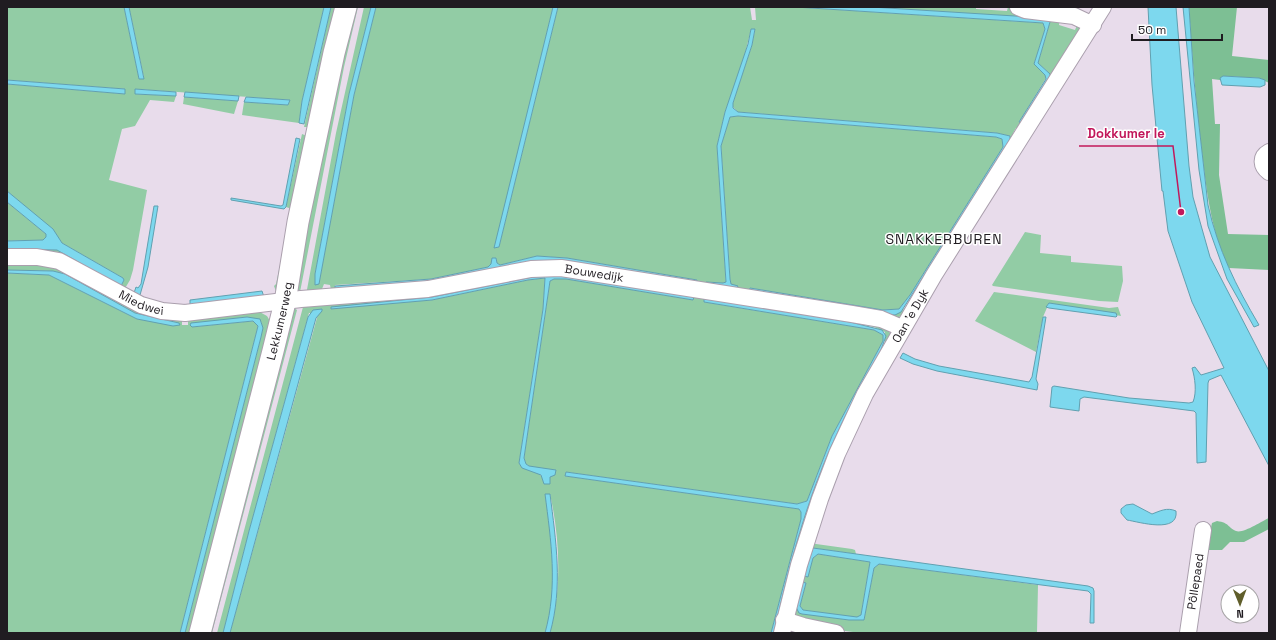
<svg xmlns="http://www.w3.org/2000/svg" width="1276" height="640" font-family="'Space Grotesk',sans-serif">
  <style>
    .green { fill: #92cca5; fill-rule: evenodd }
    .forest { fill: #7dbf94 }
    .water { fill: #7dd8ee; stroke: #61a0b0 }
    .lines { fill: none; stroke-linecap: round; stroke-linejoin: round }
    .minor-casing { stroke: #aa9fad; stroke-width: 18 }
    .major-casing { stroke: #aa9fad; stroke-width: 23 }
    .minor { stroke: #fff; stroke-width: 16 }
    .major { stroke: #fff; stroke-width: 21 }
    .labels { text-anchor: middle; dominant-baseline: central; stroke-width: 3; stroke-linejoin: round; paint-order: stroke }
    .street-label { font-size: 12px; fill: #201c21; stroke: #fff }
    .quarter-label { font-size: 14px; letter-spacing: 1px; fill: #201c21; stroke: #fff }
    .leader { fill: none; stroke: #c2185b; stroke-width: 1.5 }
    .callout-dot { fill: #c2185b; stroke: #fff; stroke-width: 1.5 }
    .callout-label { font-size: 13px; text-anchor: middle; font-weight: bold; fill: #c2185b; stroke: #fff; stroke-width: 3; stroke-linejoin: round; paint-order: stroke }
  </style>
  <rect width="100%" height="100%" fill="#e8dceb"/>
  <path class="green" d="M 7,7 L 124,7 L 139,79 L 144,78 L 129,7 L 324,7 L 302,101 L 299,123 L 242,115 L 244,102 L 288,105 L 290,100 L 135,89 L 135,94 L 176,96 L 174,102 L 150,100 L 135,126 L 122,129 L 109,180 L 147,190 L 133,270 L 130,280 L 124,290 L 7,249 L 57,250 L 121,286 L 124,280 L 123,278 L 62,243 L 52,229 L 7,191 L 7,84 L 125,94 L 125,89 L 7,80 Z
    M 331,7 L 340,7 L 308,127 L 304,127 Z
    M 351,7 L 358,7 L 344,67 L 300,292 L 297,289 L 303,239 Z
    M 364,7 L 371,7 L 349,94 L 315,274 L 315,285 L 319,283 L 354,95 L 376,7 L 553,7 L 495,248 L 499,247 L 558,7 L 750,7 L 752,20 L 756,20 L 755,7 L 795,7 L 1043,23 L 1045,29 L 1034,64 L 1045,75 L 1046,78 L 1019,122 L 1021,124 L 1050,77 L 1050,74 L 1038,63 L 1050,22 L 1049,19 L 871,7 L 976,7 L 976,9 L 1007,11 L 1008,7 L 1012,7 L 1019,12 L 1060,16 L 1059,25 L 1075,30 L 1078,23 L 1083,25 L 1084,29 L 1022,128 L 1016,128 L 1013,133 L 1015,140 L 907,312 L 899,317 L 889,318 L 559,264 L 531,266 L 428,285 L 338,294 L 332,294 L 330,285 L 324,284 L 320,294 L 306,295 L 336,133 ZM 751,29 L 755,30 L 752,45 L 733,103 L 733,107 L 738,112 L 997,133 L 1010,136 L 1008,145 L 913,297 C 903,312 901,315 882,314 L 748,291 L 750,288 L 883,310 L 899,309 L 910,295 L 1003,147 L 1002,139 L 996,137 L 738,116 L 730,117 L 721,146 L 730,279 L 731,284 L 737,286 L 735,289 L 706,285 L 706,282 L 723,283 L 726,282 L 717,146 L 725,112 L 744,58 ZM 537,256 L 567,258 L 697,280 L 696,284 L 566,262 L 537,261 L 430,283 L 335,291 L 335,285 L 431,279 L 488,267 L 491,264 L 493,258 L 496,258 L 497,263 L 500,265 Z
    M 184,97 L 238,101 L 234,114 L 183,104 Z
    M 302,134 L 307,136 L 277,294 L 274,286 L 276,284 L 292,209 L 286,207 Z
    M 7,202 L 46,234 L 46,238 L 44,240 L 7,241 Z
    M 1025,232 L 1041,235 L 1040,253 L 1071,256 L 1071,262 L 1122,266 L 1123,281 L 1118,302 L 1099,301 L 993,286 L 992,285 Z
    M 7,260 L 37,260 L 182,316 L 182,325 L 188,325 L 188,316 L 256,310 L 267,316 L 270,321 L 194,633 L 185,633 L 261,337 L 262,323 L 247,317 L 190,325 L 192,327 L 254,321 L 258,326 L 180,633 L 7,633 L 7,273 L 49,275 L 137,319 L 179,323 L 135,313 L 65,274 L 53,271 L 7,270 Z
    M 548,272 L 876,322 L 889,331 L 891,335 L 869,380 L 778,633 L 774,633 C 789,566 808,499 836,436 C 850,404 870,374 885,342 L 885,332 L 874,327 L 850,322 L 704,298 L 704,302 L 874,330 L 883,335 L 883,341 L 832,436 L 807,501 L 797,504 L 566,472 L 565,476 L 799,509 L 801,512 L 801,519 L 771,633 L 550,633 C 562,588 560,539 550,494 C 551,531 555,569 552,606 C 551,615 547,624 545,633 L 230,633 L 318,314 L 309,313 L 249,531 L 223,633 L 217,633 L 303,307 ZM 565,276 L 694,297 L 693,300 L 566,279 L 554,279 L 550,281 L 524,458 L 526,464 L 529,466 L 554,475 L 550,477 L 549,484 L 544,484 C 543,471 532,471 522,468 L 519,463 L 543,309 L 545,278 L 528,280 L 432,300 L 331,308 L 454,294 L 528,277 Z
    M 994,292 L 1109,308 L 1118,307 L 1121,316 L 1049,303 L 1043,317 L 1036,352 L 975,321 Z
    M 294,308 L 297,310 L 212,633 L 206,633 Z
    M 809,543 L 852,549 L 855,550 L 856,554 L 813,548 L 804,576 L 807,577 L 813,558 L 818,554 L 870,562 L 861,615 L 857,618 L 803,610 L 800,606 L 806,583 L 802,582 L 799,613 L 849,620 L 864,620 L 874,568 L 879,564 L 1038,585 L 1037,633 L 861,633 L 829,629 L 797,617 L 794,614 Z"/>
  <path class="forest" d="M 1189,7 L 1237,7 L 1232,56 L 1269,60 L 1269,83 L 1259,78 L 1223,76 L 1220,80 L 1212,79 L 1215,124 L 1220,124 L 1219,175 L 1228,234 L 1269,235 L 1269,270 L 1229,268 C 1211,232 1207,193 1202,153 C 1196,104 1192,56 1189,7 Z
    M 1269,518 L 1269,529 L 1244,542 L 1230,542 L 1222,550 L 1206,550 L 1212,523 L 1217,521 C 1230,523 1227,527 1236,531 C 1243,534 1262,521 1269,518 Z"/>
  <path class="water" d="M 124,7 L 129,7 L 144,79 L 139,79 Z
    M 324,7 L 331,7 L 304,124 L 299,123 L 302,101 Z
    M 371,7 L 376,7 L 354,95 L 319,284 L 315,285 L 315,274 L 349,94 Z
    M 553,7 L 558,7 L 499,247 L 494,248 Z
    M 795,7 L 871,7 L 1047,18 L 1050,22 L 1038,63 L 1050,74 L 1050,77 L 1021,124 L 1019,122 L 1046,79 L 1045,75 L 1034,64 L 1045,29 L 1043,23 Z
    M 1148,7 L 1176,7 L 1189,166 L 1193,197 L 1210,257 L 1269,371 L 1269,466 L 1221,375 L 1209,380 L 1208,383 L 1206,462 L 1197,463 L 1196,413 L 1194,411 L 1084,397 L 1080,399 L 1079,411 L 1050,407 L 1052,387 L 1054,386 L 1129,398 L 1189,403 L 1193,402 C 1197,392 1195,378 1192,368 L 1195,367 L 1201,375 L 1224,368 L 1192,302 L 1168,231 L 1163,191 L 1162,191 L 1152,85 Z
    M 1183,7 L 1189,7 L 1194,81 L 1208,205 C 1218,250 1236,286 1259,325 L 1254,327 L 1227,279 L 1208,226 L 1199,170 Z
    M 751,29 L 755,29 L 752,45 L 733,103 L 733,108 L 738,112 L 997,133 L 1010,136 L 1010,139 L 901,312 L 895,315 L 882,314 L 748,292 L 750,288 L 883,310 L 899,309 L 910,295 L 1003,147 L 1002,139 L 996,137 L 738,116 L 730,117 L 721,146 L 730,279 L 731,284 L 738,286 L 736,289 L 706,285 L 706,282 L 723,283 L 726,282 L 717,146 L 725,112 L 748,44 Z
    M 1223,76 L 1259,78 L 1265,80 L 1265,85 L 1260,87 L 1222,85 L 1220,78 Z
    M 7,80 L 125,89 L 125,94 L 7,84 Z
    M 135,89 L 176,92 L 176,96 L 135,94 Z
    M 185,92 L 239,96 L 238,101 L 184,97 Z
    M 246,97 L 290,100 L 288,105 L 244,102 Z
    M 296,138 L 300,139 L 286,207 L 284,209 L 231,200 L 231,198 L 281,206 L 283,205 Z
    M 7,191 L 53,229 L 62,243 L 123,278 L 124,280 L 121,286 L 57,250 L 7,249 L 7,241 L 43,240 L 46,237 L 46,234 L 7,202 Z
    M 154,206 L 158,206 L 148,267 L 140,295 L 134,293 L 136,287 L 138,288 L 141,284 Z
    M 537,256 L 567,258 L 697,280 L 697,284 L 566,262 L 430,283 L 335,291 L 335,286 L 431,279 L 488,267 L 491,264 L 492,258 L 496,258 L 497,263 L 500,265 Z
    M 7,270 L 53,271 L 65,274 L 135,313 L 179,323 L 180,325 L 173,326 L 137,319 L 49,275 L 7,273 Z
    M 543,275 L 565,276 L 694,297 L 693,300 L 566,279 L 554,279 L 550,281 L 524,458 L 526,464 L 529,466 L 556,470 L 555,475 L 550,477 L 550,484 L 544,484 L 541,475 L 522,468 L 519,463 L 543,309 L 545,278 L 528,280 L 432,300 L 331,309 L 331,307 L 432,297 Z
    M 262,291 L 264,297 L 190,305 L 190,300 Z
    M 704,298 L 850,322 L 882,330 L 886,336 L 881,350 C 866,378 849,406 836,436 C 807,498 789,566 774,633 L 771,633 L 801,519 L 801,512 L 799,509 L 565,476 L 566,472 L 797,504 L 807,501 L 832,436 L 883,341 L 883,335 L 874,330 L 704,302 Z
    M 1049,303 L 1116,313 L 1117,316 L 1116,317 L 1049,308 L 1046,307 Z
    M 322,309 L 322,311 L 316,318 L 230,633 L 223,633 L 249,531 L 308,317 L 313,310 Z
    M 247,317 L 260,319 L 263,328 L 261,337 L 185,633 L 180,633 L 258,326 L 253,321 L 192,327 L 190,325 L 191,323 Z
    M 1043,317 L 1046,317 L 1036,379 L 1038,384 L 1037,390 L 937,371 L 913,364 L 900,358 L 903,353 L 915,359 L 939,366 L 1029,382 L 1032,377 Z
    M 545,494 L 550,494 C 556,541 563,587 550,633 L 545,633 C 558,586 551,541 545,494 Z
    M 1133,504 L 1152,514 C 1160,511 1167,507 1176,511 C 1179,534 1139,522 1127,520 L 1121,513 L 1121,509 L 1126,505 Z
    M 813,548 L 1088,586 L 1093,588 L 1094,591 L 1094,623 L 1090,623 L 1091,594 L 1088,591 L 879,564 L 874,568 L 864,620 L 849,620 L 802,614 L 799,613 L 796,607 L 802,582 L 806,583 L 800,606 L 803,610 L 857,617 L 861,615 L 870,562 L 818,554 L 813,558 L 808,577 L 804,576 Z"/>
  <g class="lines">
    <defs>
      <g id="minor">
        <path d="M 1018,7 L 1025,10 L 1074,16 L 1093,25"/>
        <path d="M 1269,152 C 1260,157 1261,166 1269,172"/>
        <path id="s1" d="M 7,257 L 37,257 L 59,261 L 141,305 L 162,311 L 185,313 L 301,299 L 428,289 L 531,269 L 561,268 L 852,314 L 881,319 L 902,328"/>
        <path d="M 784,620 L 803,626 L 836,633"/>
        <path id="s2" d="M 782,633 L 799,565 L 820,499 L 837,454 L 865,394 L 934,275 L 1103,7"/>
        <path id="s3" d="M 1188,633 L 1203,530"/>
      </g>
      <g id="major">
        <path id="s4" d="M 200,633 L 273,351 L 285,302 L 298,222 L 334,53 L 346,7"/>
      </g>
    </defs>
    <use href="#minor" class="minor-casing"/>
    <use href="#major" class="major-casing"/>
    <use href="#minor" class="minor"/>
    <use href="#major" class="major"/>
  </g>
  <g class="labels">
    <g class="street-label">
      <text stroke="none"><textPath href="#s1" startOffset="603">Bouwedijk</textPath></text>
      <text stroke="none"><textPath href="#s1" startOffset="145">Miedwei</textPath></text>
      <text stroke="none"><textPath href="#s2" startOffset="344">Oan 'e Dyk</textPath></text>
      <text stroke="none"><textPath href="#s4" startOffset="322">Lekkumerweg</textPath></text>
      <text stroke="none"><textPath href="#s3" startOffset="52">Pôllepaed</textPath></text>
    </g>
    <g class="quarter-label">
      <text x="944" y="239">SNAKKERBUREN</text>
    </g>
  </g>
  <path class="leader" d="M1181 212L1173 146H1079"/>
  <circle class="callout-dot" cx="1181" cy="212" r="4"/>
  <g class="callout-label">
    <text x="1126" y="138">Dokkumer Ie</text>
  </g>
  <rect width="1276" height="640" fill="none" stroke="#201c21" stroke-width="16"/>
  <g transform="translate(1240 604) rotate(179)"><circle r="19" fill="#ffffff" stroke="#a6a4a6"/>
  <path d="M0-3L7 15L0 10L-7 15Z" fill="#605e2b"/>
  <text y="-6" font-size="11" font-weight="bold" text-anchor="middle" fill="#201c21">N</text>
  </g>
  <path d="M1132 34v6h90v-6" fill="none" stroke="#201c21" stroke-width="2"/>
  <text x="1138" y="34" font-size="12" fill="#201c21" stroke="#ffffff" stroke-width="3" paint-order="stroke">50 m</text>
</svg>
